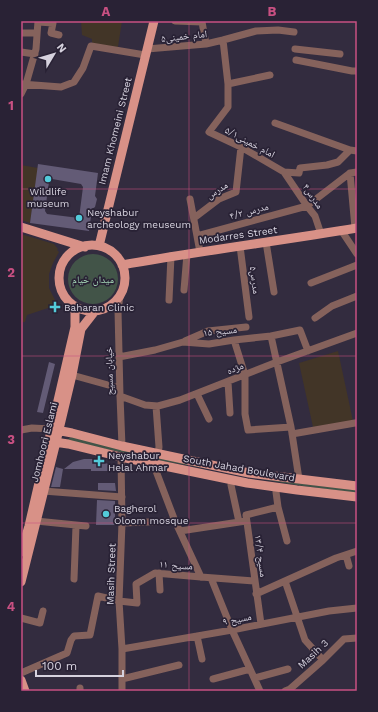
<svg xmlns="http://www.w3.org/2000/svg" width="378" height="712" font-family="'Work Sans','Noto Naskh Arabic',sans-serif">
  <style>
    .education { fill: #423527 }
    .green { fill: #425448 }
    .building { fill: #635b76; fill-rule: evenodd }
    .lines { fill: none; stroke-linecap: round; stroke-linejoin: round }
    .minor { stroke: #85625c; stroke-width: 7 }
    .major { stroke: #d89187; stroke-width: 9 }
    .grid { fill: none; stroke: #c85082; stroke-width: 1; stroke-opacity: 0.55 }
    .poi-dot { fill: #53cbda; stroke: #292235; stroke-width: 1.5 }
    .labels { text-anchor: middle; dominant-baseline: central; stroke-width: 3.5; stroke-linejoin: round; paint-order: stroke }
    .street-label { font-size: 10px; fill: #d6d2de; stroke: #292235 }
    .poi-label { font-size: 10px; fill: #d6d2de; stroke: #292235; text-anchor: start }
    .park-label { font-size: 10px; fill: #a8ddba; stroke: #292235 }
    .neatline { fill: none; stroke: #c85082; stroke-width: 1.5 }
    .grid-label { font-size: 13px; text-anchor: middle; font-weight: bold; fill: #c85082 }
  </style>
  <rect width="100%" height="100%" fill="#332c3f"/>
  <path class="education" d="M 81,21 L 122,21 L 118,47 L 94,45 L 92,42 L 92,39 L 82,35 Z
    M 21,165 L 38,168 L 30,223 L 21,220 Z
    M 21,234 L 54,244 L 58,249 L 57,250 L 59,252 L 53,263 L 49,274 L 49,288 L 56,302 L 53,303 L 54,306 L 27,315 L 25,322 L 21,322 Z
    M 338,351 L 353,421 L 313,427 L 299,363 Z"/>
  <path class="green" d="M68 279a25 25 0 1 1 50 0a25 25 0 1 1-50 0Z
    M 74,437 L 244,475 L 163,461 L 68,441 C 68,438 71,437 74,437 Z
    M 260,479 L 357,490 L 357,493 L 303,486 Z"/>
  <path class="building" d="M 38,164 L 98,173 L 95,196 L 97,199 L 95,207 L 92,209 L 89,231 L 30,223 ZM 52,179 L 81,184 L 83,187 L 79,218 L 47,214 L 45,211 L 49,182 Z
    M 49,362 L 55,364 L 43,413 L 37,412 Z
    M 84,459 L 94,459 L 103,462 L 108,464 L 116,471 L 91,471 L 91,469 L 64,469 L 73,462 Z
    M 56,467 L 63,469 L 60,487 L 51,487 Z
    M 98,483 L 115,483 L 116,491 L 98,490 Z
    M 97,500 L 115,501 L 115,525 L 96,525 Z"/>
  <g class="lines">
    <path class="minor" d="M 175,21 L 202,22 L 206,44
      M 38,22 L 53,23 L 51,33 L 59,35
      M 21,33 L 37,33
      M 223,40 L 228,84 L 228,107 L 209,132 L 241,147 L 284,172 L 299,173 L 300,168 L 327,165 L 338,162 L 350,150 L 357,151
      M 147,49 L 206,44 L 223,40 L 256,31 L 278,30 L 294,32
      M 295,49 L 340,54
      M 21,52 L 35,54
      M 296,60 L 352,71 L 357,71
      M 21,84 L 61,87 L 74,82 L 83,68 L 91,46 L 145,55
      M 228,84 L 270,75
      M 21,94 L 26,84 L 36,49 L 38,21
      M 275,123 L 350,150
      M 284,172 L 307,206 L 315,216 L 321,234
      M 350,173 L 355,228
      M 190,199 L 200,252
      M 194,218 L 219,199 L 236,192 L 241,147
      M 341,230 L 357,254
      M 197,236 L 307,206 L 350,173 L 357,172
      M 266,242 L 274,292
      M 240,246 L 249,317
      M 311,283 L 357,265
      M 184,290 L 187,254
      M 120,296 L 118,310 L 120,396 L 122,446
      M 169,300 L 171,256
      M 315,318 L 332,306 L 357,296
      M 271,336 L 291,427 L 299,479
      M 234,340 L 245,375 L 245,414 L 248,430 L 291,427
      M 185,341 L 208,331 L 246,327
      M 119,357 L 155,350 L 183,342 L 209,344 L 234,340 L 271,336 L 300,330 L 308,351
      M 72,375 L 119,388
      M 228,382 L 230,413
      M 197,394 L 209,419
      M 120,396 L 145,405 L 158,406 L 180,400 L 277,362 L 357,333
      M 156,406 L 159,447 L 158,454
      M 21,430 L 32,428 L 51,429
      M 292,434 L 355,423 L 357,423
      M 121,457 L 122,523 L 119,601 L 122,649 L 122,691
      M 156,471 L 175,521 L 201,577
      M 231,485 L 239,522
      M 43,491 L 122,497
      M 276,492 L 278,507
      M 36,521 L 86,526
      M 122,523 L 175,521
      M 180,531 L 246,521
      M 346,555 L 349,566
      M 159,573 L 160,590
      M 211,578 L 232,630 L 250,669 L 260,691
      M 74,579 L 76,526
      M 285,581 L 305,640 L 323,660
      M 256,594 L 336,558 L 357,551
      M 21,618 L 40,623 L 43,611
      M 261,624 L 246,515 L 278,507 L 287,541
      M 197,636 L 202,659
      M 122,649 L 232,630 L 329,611 L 357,608
      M 21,673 L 67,653 L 71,640 L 74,636 L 90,635 L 98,596 L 119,601 L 137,603 L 136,584 L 155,573 L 201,577 L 254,581
      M 255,678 L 288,669
      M 122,679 L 179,665
      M 213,679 L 250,669
      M 80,688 L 80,691
      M 285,691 L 290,689 L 323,660 L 344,639 L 357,638"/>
    <path class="major" d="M 21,227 L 85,247
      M59 278a33 33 0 1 1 66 0a33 33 0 1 1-66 0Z
      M 99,246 L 154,21
      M 122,265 C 200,251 279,241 357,228
      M 51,429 L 72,433 L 122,446 L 249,473 L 357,486
      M 48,441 L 68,444 L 121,457 L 247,483 L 297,490 L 357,497
      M 21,552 L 29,526 L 75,327 L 75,306
      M 21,582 L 56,442 L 72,375 L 81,329 L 95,311
      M 21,680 L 25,691"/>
  </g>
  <path class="grid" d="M 189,21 L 189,691M 21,189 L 357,189M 21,356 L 357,356M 21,523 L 357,523"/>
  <g class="poi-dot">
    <circle cx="48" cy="179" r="4"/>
    <circle cx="79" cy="218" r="4"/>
    <path d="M53 301h4v4h4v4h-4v4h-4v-4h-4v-4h4z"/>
    <path d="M97 455h4v4h4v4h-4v4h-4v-4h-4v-4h4z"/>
    <circle cx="106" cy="514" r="4"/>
  </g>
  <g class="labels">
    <g class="street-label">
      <text transform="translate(184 36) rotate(-6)">امام خمینی۵</text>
      <text transform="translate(115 131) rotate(-76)">Imam Khomeini Street</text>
      <text transform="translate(250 142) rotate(28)">امام خمینی۵/۱</text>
      <text transform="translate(217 190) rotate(-32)">مدرس</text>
      <text transform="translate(313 196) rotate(55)">مدرس۴</text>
      <text transform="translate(249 211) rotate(-15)">مدرس ۴/۲</text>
      <text transform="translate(238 235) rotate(-8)">Modarres Street</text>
      <text transform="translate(255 280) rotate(83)">مدرس۵</text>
      <text transform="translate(220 331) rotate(-6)">مسیح ۱۵</text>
      <text transform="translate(235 368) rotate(-22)">مژده</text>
      <text transform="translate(109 371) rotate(-91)">خیابان مسیح</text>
      <text transform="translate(44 442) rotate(-76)">Jomhoori Eslami</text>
      <text transform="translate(239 468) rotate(10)">South Jahad Boulevard</text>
      <text transform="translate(261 556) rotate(82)">مسیح ۱۳/۴</text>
      <text transform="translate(176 565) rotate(4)">مسیح ۱۱</text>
      <text transform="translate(111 574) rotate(-88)">Masih Street</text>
      <text transform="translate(237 619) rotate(-11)">مسیح ۹</text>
      <text transform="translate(313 654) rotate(-43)">Masih 3</text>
    </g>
    <g class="poi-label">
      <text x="48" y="191" text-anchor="middle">Wildlife<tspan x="48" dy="12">museum</tspan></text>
      <text x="87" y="212">Neyshabur<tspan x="87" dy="12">archeology meuseum</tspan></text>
      <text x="64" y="307">Baharan Clinic</text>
      <text x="108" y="455">Neyshabur<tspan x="108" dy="12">Helal Ahmar</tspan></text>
      <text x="114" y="508">Bagherol<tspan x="114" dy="12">Oloom mosque</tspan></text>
    </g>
    <g class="park-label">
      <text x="93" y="279">میدان خیام</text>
    </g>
  </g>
  <rect width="378" height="712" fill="none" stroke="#292235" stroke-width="44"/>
  <g transform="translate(54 54) rotate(52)" stroke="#292235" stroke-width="3" paint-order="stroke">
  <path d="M0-3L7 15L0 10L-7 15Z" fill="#d6d2de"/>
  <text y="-6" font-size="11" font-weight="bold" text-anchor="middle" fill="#d6d2de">N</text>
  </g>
  <path d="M36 670v6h87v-6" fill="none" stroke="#d6d2de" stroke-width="2"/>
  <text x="42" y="670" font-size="12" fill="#d6d2de" stroke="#292235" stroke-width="3" paint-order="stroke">100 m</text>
  <rect x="22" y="22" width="334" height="668" class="neatline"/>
  <g class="grid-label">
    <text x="106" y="16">A</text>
    <text x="272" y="16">B</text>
    <text x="11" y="110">1</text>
    <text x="11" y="277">2</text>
    <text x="11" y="444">3</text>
    <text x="11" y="611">4</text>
  </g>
</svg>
